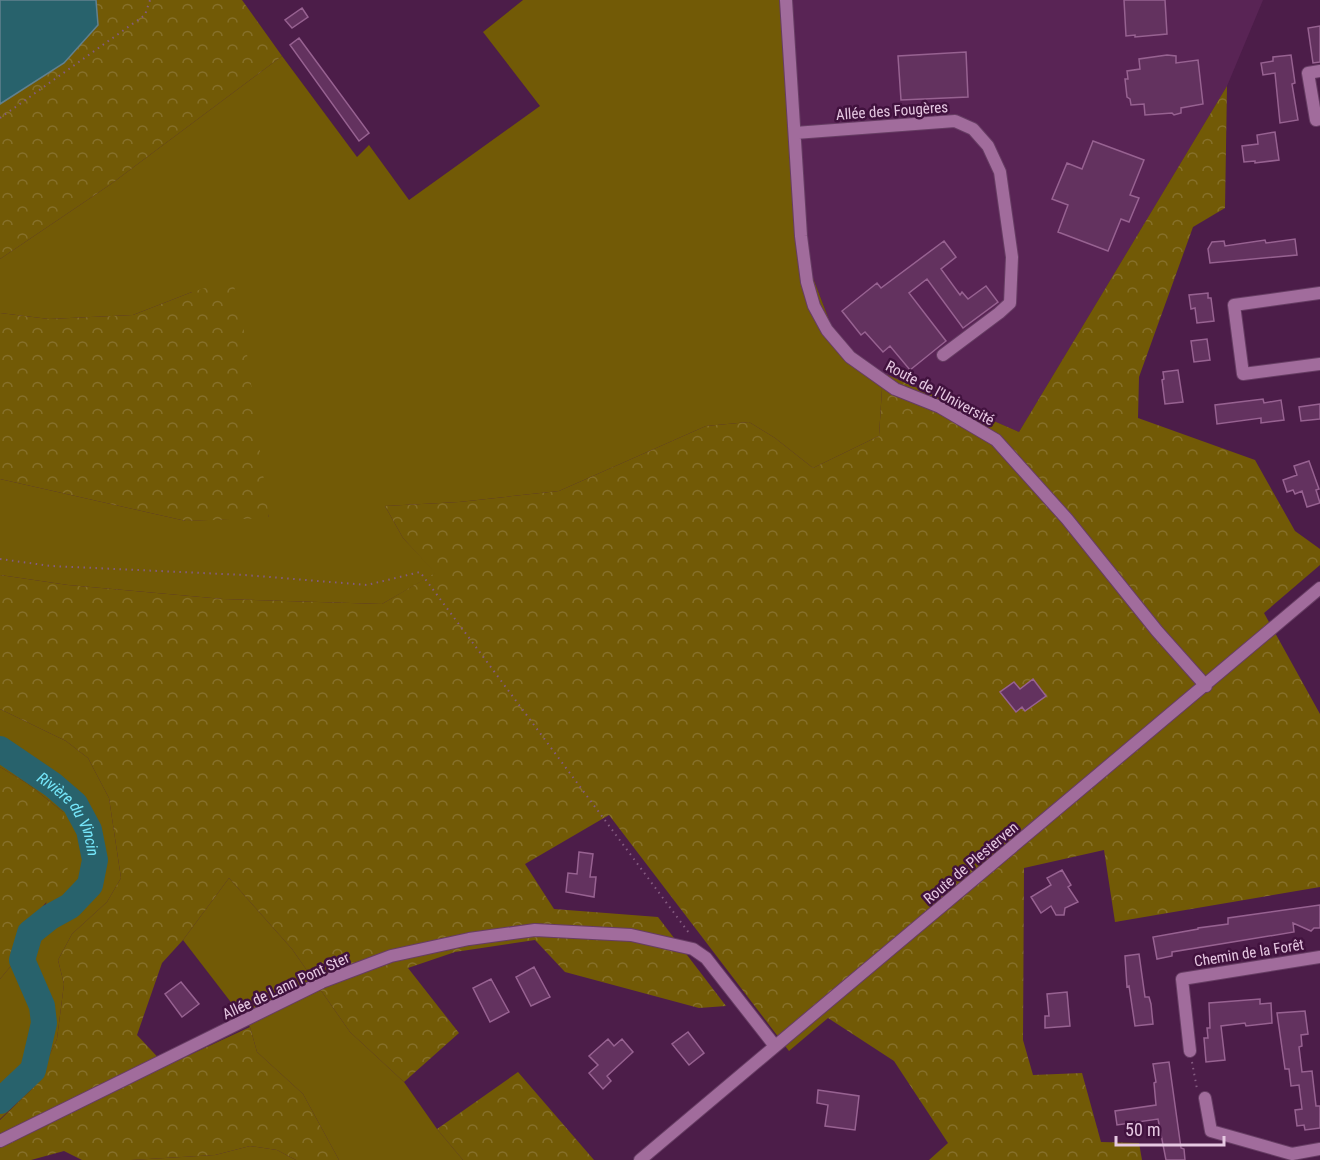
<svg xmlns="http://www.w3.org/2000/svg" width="1320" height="1160" font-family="'Roboto Condensed',sans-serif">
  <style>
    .built { fill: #592455 }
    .grass { fill: #725a06 }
    .forest { fill: url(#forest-crowns) }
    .water { fill: #28626c; stroke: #61818f; stroke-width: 1.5 }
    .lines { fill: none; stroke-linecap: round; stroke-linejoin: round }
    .river { stroke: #28626c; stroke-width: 26 }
    .building { fill: #63325f; stroke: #976291; stroke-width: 1.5 }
    .minor-casing { stroke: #673d64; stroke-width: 14 }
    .path { stroke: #845b80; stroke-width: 2; stroke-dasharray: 1.5 4.5; stroke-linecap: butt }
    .minor { stroke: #a16c9c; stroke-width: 12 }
    .labels { text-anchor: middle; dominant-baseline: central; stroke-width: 5; stroke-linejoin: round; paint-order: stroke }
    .street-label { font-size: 15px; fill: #e6c8e2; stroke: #41123e }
    .water-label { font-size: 16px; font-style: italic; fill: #75e6fa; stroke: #41123e }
  </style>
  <defs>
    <pattern id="forest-crowns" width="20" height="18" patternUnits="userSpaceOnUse" patternTransform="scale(1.5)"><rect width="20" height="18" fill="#725a06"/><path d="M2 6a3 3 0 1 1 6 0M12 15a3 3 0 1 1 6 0" fill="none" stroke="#86702a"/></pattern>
  </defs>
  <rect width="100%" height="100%" fill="#4c1d49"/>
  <path class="built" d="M 792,0 L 1263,0 L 1227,86 L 1019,432 L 883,373 L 854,352 L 831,325 L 810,270 L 795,118 Z"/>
  <path class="grass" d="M 523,0 L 792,0 L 795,118 L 810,270 L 831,325 L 854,352 L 883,373 L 879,436 L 813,468 L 775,438 L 749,422 L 706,426 L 559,491 L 459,502 L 385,506 L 403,538 L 436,573 L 382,604 L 223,599 L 68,585 L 0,575 L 0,479 L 186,521 L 269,517 L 192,292 L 133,315 L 49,319 L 0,313 L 0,259 L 111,184 L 282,56 L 357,157 L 369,145 L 409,200 L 540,106 L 483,32 Z
    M 0,709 L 66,741 L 88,758 L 109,798 L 121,878 L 107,902 L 72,934 L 58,960 L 64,984 L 57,1039 L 35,1086 L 0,1119 L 0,979 L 15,961 L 21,931 L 46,904 L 63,812 L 28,784 L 0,767 Z
    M 229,878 L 292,949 L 350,1032 L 404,1082 L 437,1129 L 463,1160 L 339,1160 L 303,1094 L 257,1052 L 250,1027 L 183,940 Z
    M 250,1146 L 277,1150 L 296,1160 L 131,1160 L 215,1155 Z"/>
  <path class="forest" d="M 96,0 L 242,0 L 282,56 L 111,184 L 0,259 L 0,104 L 64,63 L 98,25 Z
    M 1227,86 L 1225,208 L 1193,227 L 1139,377 L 1138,418 L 1255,460 L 1295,531 L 1320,549 L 1320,565 L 1264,613 L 1320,714 L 1320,887 L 1115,922 L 1104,850 L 1024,868 L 1023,1040 L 1033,1075 L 1082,1073 L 1101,1142 L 1139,1143 L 1142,1160 L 929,1160 L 948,1143 L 894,1061 L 828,1018 L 789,1051 L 609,815 L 525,864 L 554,909 L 658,917 L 726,1006 L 699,1008 L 565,972 L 535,940 L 455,952 L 408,968 L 459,1033 L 404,1082 L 350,1032 L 292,949 L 229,878 L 183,940 L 162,963 L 137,1035 L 166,1066 L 250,1027 L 257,1052 L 303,1094 L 339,1160 L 296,1160 L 277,1150 L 250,1146 L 215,1155 L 131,1160 L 82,1160 L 64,1151 L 31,1160 L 0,1160 L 0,1120 L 35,1086 L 57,1039 L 64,984 L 58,960 L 72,934 L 107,902 L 121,878 L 109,798 L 88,758 L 66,741 L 0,709 L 0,575 L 68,585 L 223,599 L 382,604 L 435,573 L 403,538 L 385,506 L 459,502 L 559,491 L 706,426 L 749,422 L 775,438 L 813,468 L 879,436 L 883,373 L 1019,432 Z
    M 232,280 L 241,309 L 269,518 L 186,521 L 0,479 L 0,313 L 49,319 L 133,315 L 192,292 Z
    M 0,767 L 28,784 L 63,812 L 71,843 L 66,880 L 21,931 L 15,961 L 0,979 Z
    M 518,1072 L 594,1160 L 463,1160 L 437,1129 Z"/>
  <path class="water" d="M 0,0 L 96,0 L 98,25 L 64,63 L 0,104 Z"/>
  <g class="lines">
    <path class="river" id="s1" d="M 0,749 L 53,785 L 75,804 L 89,830 L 95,860 L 90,885 L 70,906 L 50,917 L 30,933 L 22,960 L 42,1006 L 44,1023 L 33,1070 L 0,1101"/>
  </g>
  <path class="building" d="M 1124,0 L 1165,0 L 1167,34 L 1135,37 L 1135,35 L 1126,36 Z
    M 302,8 L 308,17 L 292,28 L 285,20 Z
    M 1320,26 L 1320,62 L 1313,63 L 1308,28 Z
    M 299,38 L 369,133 L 359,141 L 290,45 Z
    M 966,52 L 968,97 L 901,100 L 898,56 Z
    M 1167,55 L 1176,56 L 1176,63 L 1198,60 L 1203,104 L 1181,108 L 1181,113 L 1174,115 L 1172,113 L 1145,115 L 1144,104 L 1131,105 L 1130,99 L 1127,97 L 1125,79 L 1128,79 L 1127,71 L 1140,69 L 1139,59 Z
    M 1291,55 L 1295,83 L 1292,84 L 1298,120 L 1280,123 L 1275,73 L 1263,75 L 1261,63 L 1273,61 L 1273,57 Z
    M 1275,132 L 1279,160 L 1255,163 L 1255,161 L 1244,162 L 1242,146 L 1258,144 L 1257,135 Z
    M 1093,141 L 1144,160 L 1130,195 L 1139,198 L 1129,222 L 1121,219 L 1108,251 L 1058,232 L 1068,205 L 1052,199 L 1067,163 L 1082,169 Z
    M 1295,239 L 1297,255 L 1210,263 L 1208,249 L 1212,242 L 1224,241 L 1225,246 L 1265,240 L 1266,243 Z
    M 944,241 L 956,257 L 941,269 L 960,295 L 962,292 L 968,299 L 986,286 L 998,302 L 963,328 L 927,279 L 909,293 L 946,341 L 910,370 L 890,346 L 883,352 L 865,332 L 861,335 L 842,311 L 877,283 L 881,288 Z
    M 1208,293 L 1208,298 L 1211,298 L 1214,321 L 1197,323 L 1195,308 L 1191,309 L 1189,295 Z
    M 1207,339 L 1210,360 L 1194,362 L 1191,341 Z
    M 1178,370 L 1183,402 L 1165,404 L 1162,380 L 1164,379 L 1163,372 Z
    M 1263,399 L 1264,403 L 1281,400 L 1284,420 L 1261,423 L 1261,418 L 1217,424 L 1215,405 Z
    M 1320,404 L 1320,419 L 1301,421 L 1299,407 Z
    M 1309,461 L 1319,489 L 1316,490 L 1320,503 L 1307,507 L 1302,491 L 1295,494 L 1293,490 L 1287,492 L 1283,480 L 1297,475 L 1294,466 Z
    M 1033,679 L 1046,696 L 1025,711 L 1022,707 L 1016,712 L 1000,692 L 1014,682 L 1020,689 Z
    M 579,852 L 593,854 L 590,877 L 596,877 L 594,897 L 566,892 L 568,873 L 577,874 Z
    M 1062,870 L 1071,885 L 1068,887 L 1078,902 L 1065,908 L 1064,915 L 1056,915 L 1051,906 L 1041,913 L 1031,897 L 1051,885 L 1047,878 Z
    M 1320,905 L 1320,928 L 1314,928 L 1311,931 L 1293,923 L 1294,932 L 1172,952 L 1172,956 L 1157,959 L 1153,937 L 1198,929 L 1198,928 L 1228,924 L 1228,918 Z
    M 1139,954 L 1145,997 L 1149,997 L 1151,1004 L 1153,1024 L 1135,1026 L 1129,986 L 1127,987 L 1125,956 Z
    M 534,967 L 550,997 L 531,1006 L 516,977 Z
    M 491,979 L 509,1012 L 490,1022 L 473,988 Z
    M 181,982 L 199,1004 L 182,1017 L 165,994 Z
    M 1067,992 L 1070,1026 L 1045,1028 L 1045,1016 L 1049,1016 L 1047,994 Z
    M 1260,999 L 1260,1004 L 1271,1003 L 1272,1023 L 1246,1026 L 1245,1023 L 1221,1026 L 1225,1060 L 1206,1062 L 1204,1038 L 1208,1038 L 1207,1028 L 1210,1028 L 1209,1003 Z
    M 1305,1011 L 1308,1034 L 1301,1035 L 1302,1046 L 1299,1047 L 1302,1072 L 1312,1071 L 1316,1106 L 1320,1106 L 1320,1128 L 1305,1130 L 1304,1125 L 1297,1126 L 1295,1110 L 1302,1109 L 1299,1085 L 1291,1086 L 1289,1069 L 1285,1069 L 1277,1013 Z
    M 688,1032 L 704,1053 L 689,1065 L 672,1044 Z
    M 608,1039 L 614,1046 L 622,1039 L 633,1052 L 607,1076 L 611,1081 L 603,1089 L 589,1073 L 598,1065 L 589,1056 Z
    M 1169,1062 L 1181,1148 L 1184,1149 L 1185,1160 L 1166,1160 L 1158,1119 L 1117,1125 L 1115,1111 L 1156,1105 L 1154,1083 L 1156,1082 L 1153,1064 Z
    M 818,1090 L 859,1096 L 855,1130 L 825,1126 L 828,1105 L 817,1103 Z"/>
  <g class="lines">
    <defs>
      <path id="minor" d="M 786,0 L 801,236 L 807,282 L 814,306 L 827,330 L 850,357 L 895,389 L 940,407 L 996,440 L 1067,519 L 1157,631 L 1206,686
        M 1320,71 L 1308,73 L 1316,120 L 1320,119
        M 795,133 L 955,121 L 973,129 L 988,146 L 1000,172 L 1012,257 L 1010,303 L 999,313 L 943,355
        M 1320,293 L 1234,305 L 1243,374 L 1320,364
        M 1190,1051 L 1182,979 L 1320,957
        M 1205,1098 L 1211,1131 L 1292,1154 L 1320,1149
        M 0,1141 L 322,982 L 391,956 L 469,939 L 535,930 L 631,935 L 693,949 L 706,958 L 775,1046
        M 640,1160 L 1320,588"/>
    </defs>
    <use href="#minor" class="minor-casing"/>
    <path class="path" d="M 0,118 L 145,15 L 150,0
      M 0,559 L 51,566 L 245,575 L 367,585 L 420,572 L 689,933
      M 1192,1062 L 1197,1089"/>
    <use href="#minor" class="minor"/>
  </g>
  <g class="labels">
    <g class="street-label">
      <text transform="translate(892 111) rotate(-4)">Allée des Fougères</text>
      <text transform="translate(940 393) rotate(28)">Route de l'Université</text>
      <text transform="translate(971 863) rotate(-40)">Route de Plesterven</text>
      <text transform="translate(1249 953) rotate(-9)">Chemin de la Forêt</text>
      <text transform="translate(286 986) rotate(-25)">Allée de Lann Pont Ster</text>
    </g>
    <g class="water-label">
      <text stroke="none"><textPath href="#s1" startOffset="98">Rivière du Vincin</textPath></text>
    </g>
  </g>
  <path d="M1116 1136v9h108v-9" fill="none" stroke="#e6c8e2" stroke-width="3"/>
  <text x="1125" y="1136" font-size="18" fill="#e6c8e2" stroke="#41123e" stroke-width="4.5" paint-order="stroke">50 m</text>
</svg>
